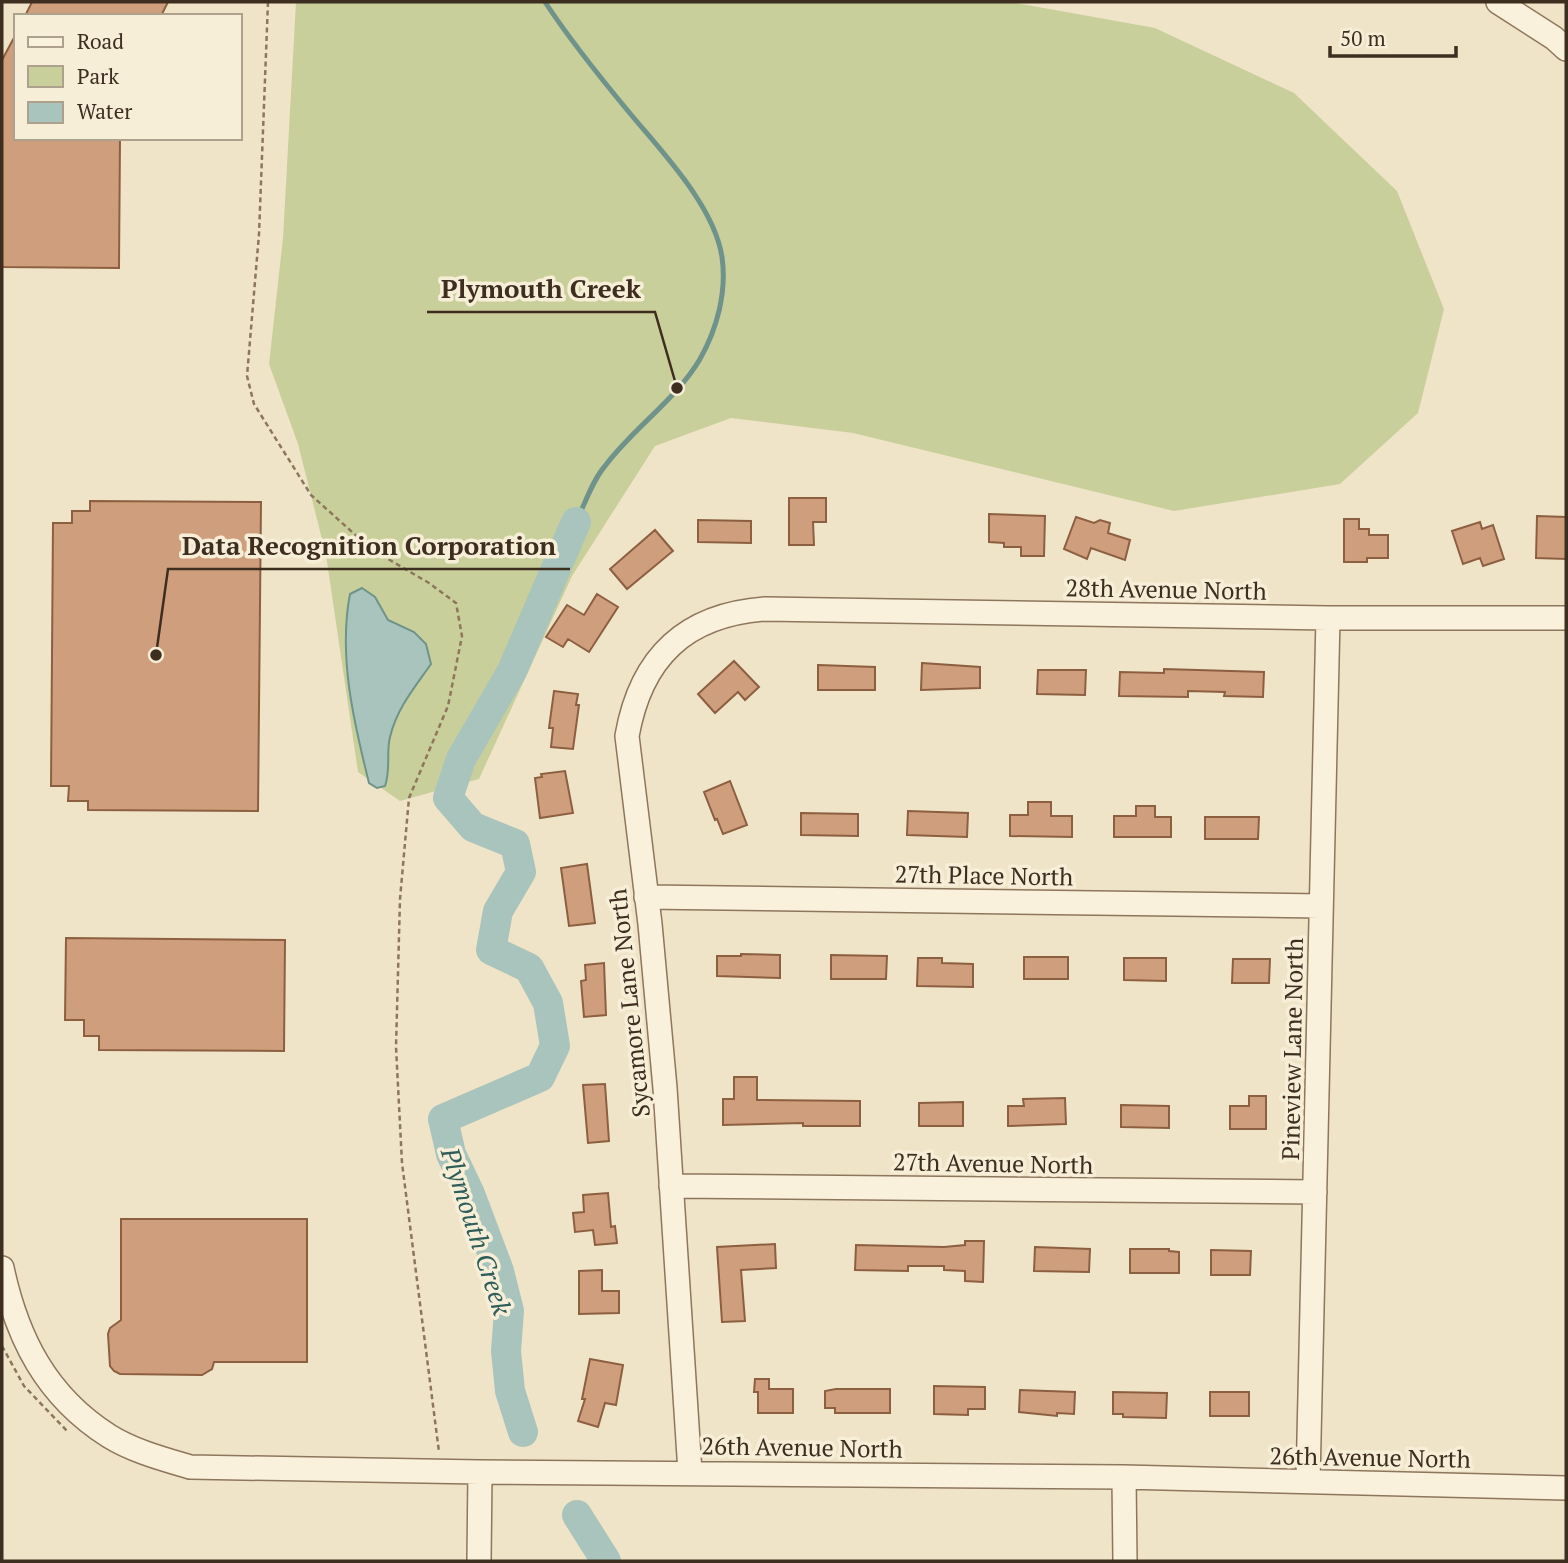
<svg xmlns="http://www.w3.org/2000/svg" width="1568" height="1563" font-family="'PT Serif',serif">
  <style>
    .green { fill: #c9cf9b }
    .water { fill: #a9c4bc; stroke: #6f938a; stroke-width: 2 }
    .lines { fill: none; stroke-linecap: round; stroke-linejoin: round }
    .stream { stroke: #6f938a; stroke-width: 5 }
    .river { stroke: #a9c4bc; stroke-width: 30 }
    .building { fill: #cf9f7d; stroke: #8d5f41; stroke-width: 2 }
    .minor-casing { stroke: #8d765c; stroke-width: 26 }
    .path { stroke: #8d765c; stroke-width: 2.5; stroke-dasharray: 5 3.5; stroke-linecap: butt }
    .minor { stroke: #faf1dc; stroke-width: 23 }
    .labels { text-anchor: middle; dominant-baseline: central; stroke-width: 7; stroke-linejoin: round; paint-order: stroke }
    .street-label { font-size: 24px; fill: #3d2e20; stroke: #f7eed8 }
    .water-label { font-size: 26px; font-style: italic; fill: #2f5d5a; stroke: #f7eed8 }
    .leader { fill: none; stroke: #3d2e20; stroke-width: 2.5 }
    .callout-dot { fill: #3d2e20; stroke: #f7eed8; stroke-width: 2.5 }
    .callout-label { font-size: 26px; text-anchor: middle; font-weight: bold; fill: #3d2e20; stroke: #f7eed8; stroke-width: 7; stroke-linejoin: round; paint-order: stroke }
  </style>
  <rect width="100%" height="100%" fill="#f0e4c8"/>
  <path class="green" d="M 296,2 L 1011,2 L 1155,28 L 1294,93 L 1397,191 L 1444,309 L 1418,413 L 1340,484 L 1174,511 L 853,433 L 731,418 L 655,446 L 572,576 L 479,779 L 400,801 L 358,772 L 326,555 L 298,444 L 269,364 L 283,238 Z"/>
  <path class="water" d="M 362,588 L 375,597 L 388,620 L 414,632 L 426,644 L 431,664 C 415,687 397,708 390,737 C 386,753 391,769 385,786 L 377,788 L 369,783 C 354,723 338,656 350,594 Z"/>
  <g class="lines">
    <path class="stream" d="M 545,2 C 570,40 599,76 628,111 C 661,151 714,205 722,257 C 727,292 717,329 700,359 C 676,400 633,428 605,466 C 592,481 585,504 576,522"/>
    <path class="river" d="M 523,1432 L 510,1391 L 506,1351 L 509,1311 L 499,1271 L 470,1194 L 451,1154 L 443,1119 L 540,1077 L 555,1046 L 548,1003 L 529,968 L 491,950 L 498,911 L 521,872 L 515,844 L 473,827 L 448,798 L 461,759 L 512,671 L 576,522
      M 577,1515 L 606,1561"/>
  </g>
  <path class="building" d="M 32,2 L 168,2 L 161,16 L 25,16 Z
    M 16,34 L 16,138 L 120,138 L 119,268 L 2,267 L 2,60 Z
    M 789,498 L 826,498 L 826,522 L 813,522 L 814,545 L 789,545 Z
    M 90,501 L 261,502 L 258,811 L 88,810 L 88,801 L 68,801 L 69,786 L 51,786 L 53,523 L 72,523 L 72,511 L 90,511 Z
    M 989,514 L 1045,516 L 1044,556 L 1021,556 L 1021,547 L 1004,547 L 1004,543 L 989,542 Z
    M 1537,516 L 1566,517 L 1566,559 L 1536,558 Z
    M 1076,517 L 1094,523 L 1100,520 L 1110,523 L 1108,533 L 1130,540 L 1125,560 L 1091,548 L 1087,559 L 1064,549 Z
    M 1344,519 L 1359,519 L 1359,529 L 1369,529 L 1369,535 L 1388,535 L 1388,558 L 1367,558 L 1367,562 L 1344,562 Z
    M 698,520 L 751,521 L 751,543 L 698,542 Z
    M 1480,522 L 1482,529 L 1493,525 L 1504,559 L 1483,566 L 1480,558 L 1463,564 L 1452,531 Z
    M 655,530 L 673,551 L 627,589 L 610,569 Z
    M 597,594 L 618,607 L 589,652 L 568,639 L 563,647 L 546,637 L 567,605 L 584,615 Z
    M 734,661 L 759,687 L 745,700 L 738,692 L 715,713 L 698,694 Z
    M 922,663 L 980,667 L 980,688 L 921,690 Z
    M 818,665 L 875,667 L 875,690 L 818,690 Z
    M 1164,669 L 1264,672 L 1263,697 L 1224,696 L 1225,692 L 1188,691 L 1188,697 L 1119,696 L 1120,672 L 1164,673 Z
    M 1038,670 L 1086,670 L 1085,695 L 1037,694 Z
    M 554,691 L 578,694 L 576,705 L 579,705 L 573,749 L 551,747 L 553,728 L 549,728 Z
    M 565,771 L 573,813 L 540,818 L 535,778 L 542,777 L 541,774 Z
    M 730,781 L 747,825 L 723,834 L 717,819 L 715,820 L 704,792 Z
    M 1028,802 L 1051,802 L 1051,816 L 1072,816 L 1072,837 L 1010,836 L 1010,815 L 1028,815 Z
    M 1136,806 L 1155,806 L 1155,817 L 1171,817 L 1171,837 L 1114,837 L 1114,816 L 1136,816 Z
    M 908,811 L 968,813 L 967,837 L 907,835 Z
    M 801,813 L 858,814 L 858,836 L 801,835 Z
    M 1205,817 L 1259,817 L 1258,839 L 1205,839 Z
    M 587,864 L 595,923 L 569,926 L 561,868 Z
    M 66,938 L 285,940 L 284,1051 L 99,1050 L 99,1036 L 84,1036 L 84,1020 L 65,1020 Z
    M 741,954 L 780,955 L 780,978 L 717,976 L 717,956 L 741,956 Z
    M 831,955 L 887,956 L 886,979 L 831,979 Z
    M 1024,957 L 1068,957 L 1068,979 L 1024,979 Z
    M 918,958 L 942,958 L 942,963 L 973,964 L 973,987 L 917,986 Z
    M 1124,958 L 1166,958 L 1166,981 L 1124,980 Z
    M 1233,959 L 1270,959 L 1269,983 L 1232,983 Z
    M 604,963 L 606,1015 L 584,1017 L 581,981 L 586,980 L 585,965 Z
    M 734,1077 L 757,1077 L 757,1100 L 860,1101 L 860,1126 L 803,1126 L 803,1123 L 723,1125 L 723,1099 L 734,1099 Z
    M 605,1084 L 609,1141 L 588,1143 L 583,1085 Z
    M 1249,1096 L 1266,1096 L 1266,1129 L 1230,1129 L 1230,1106 L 1249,1106 Z
    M 1065,1098 L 1066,1124 L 1008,1126 L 1008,1106 L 1024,1106 L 1023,1099 Z
    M 963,1102 L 963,1126 L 919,1126 L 919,1103 Z
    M 1121,1105 L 1169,1106 L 1169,1128 L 1121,1127 Z
    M 608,1193 L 611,1227 L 615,1226 L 617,1243 L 595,1245 L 593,1230 L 575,1232 L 573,1213 L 584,1212 L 583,1195 Z
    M 121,1219 L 307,1219 L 307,1362 L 214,1362 L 212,1369 L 202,1375 L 120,1374 L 114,1371 L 110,1366 L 108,1334 L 110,1328 L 121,1320 Z
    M 965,1241 L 984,1241 L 983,1282 L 965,1281 L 965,1271 L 944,1270 L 944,1266 L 908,1266 L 908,1271 L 855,1270 L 856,1245 L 944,1247 L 965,1245 Z
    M 775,1244 L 776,1268 L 741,1270 L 745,1321 L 722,1322 L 717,1247 Z
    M 1035,1247 L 1090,1249 L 1089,1272 L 1034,1271 Z
    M 1130,1249 L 1169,1249 L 1169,1251 L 1179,1252 L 1179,1273 L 1130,1273 Z
    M 1211,1250 L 1251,1251 L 1250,1275 L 1211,1275 Z
    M 602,1270 L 602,1291 L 619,1291 L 619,1313 L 579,1314 L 579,1271 Z
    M 590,1359 L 623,1365 L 616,1405 L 605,1403 L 598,1427 L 578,1421 L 585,1399 L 582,1399 Z
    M 755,1379 L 769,1379 L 769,1389 L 793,1389 L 793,1413 L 758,1413 L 758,1392 L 754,1392 Z
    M 934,1386 L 985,1387 L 985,1409 L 968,1409 L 968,1415 L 934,1414 Z
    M 836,1389 L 890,1389 L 890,1413 L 835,1413 L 835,1408 L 825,1408 L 825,1391 Z
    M 1020,1390 L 1075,1392 L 1074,1414 L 1057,1413 L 1057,1416 L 1019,1412 Z
    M 1113,1392 L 1167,1393 L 1166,1418 L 1123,1417 L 1123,1414 L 1113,1414 Z
    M 1210,1392 L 1249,1392 L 1249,1416 L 1210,1416 Z"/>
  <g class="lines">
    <defs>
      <path id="minor" d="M 1498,2 L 1554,38 L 1566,49
        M 646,897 L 1321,906
        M 671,1186 L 1315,1192
        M 2,1268 C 17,1338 46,1396 109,1436 C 133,1451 163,1459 190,1467 L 480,1472 L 1124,1477 L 1566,1488
        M 690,1472 L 665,1088 L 650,924 L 627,736 C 641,657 685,615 765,609 L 1328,618 L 1566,618
        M 1124,1477 L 1125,1561
        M 1308,1481 L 1328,618
        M 479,1561 L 480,1472"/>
    </defs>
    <use href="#minor" class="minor-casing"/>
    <path class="path" d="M 268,2 L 259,234 L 247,376 L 254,404 L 311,495 L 371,549 L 429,583 L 456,603 L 462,636 L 448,706 L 409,798 L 400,899 L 396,1047 L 402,1163 L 439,1452
      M 2,1346 L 24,1386 L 68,1432"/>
    <use href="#minor" class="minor"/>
  </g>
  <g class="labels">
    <g class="street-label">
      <text transform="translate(1166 589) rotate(1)">28th Avenue North</text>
      <text transform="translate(984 875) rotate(1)">27th Place North</text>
      <text transform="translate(629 1003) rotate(-96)">Sycamore Lane North</text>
      <text transform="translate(1292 1049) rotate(-89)">Pineview Lane North</text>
      <text transform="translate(993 1163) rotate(1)">27th Avenue North</text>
      <text transform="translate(802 1447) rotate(1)">26th Avenue North</text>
      <text transform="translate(1370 1457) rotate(1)">26th Avenue North</text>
    </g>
    <g class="water-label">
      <text transform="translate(477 1231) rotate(72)">Plymouth Creek</text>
    </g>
  </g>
  <path class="leader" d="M677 388L655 312H427M156 655L168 569H570"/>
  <g class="callout-dot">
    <circle cx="677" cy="388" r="7"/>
    <circle cx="156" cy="655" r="7"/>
  </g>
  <g class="callout-label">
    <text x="541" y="298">Plymouth Creek</text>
    <text x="369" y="555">Data Recognition Corporation</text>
  </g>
  <rect width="1568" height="1563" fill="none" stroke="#3d2e20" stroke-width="7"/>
  <rect x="14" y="14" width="228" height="126" fill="#f7eed8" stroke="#ada18e" stroke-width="2"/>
  <rect x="28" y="37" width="35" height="10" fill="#faf1dc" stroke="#ada18e" stroke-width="2"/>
  <text x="77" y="49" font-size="21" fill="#3d2e20">Road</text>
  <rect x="28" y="66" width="35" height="21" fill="#c9cf9b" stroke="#ada18e" stroke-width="2"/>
  <text x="77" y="84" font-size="21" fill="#3d2e20">Park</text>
  <rect x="28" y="102" width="35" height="21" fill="#a9c4bc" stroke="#ada18e" stroke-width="2"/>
  <text x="77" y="119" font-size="21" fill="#3d2e20">Water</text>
  <path d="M1330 46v10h126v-10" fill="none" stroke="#3d2e20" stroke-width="3.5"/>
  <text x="1340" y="46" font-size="21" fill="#3d2e20" stroke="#f7eed8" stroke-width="5" paint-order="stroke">50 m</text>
</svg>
